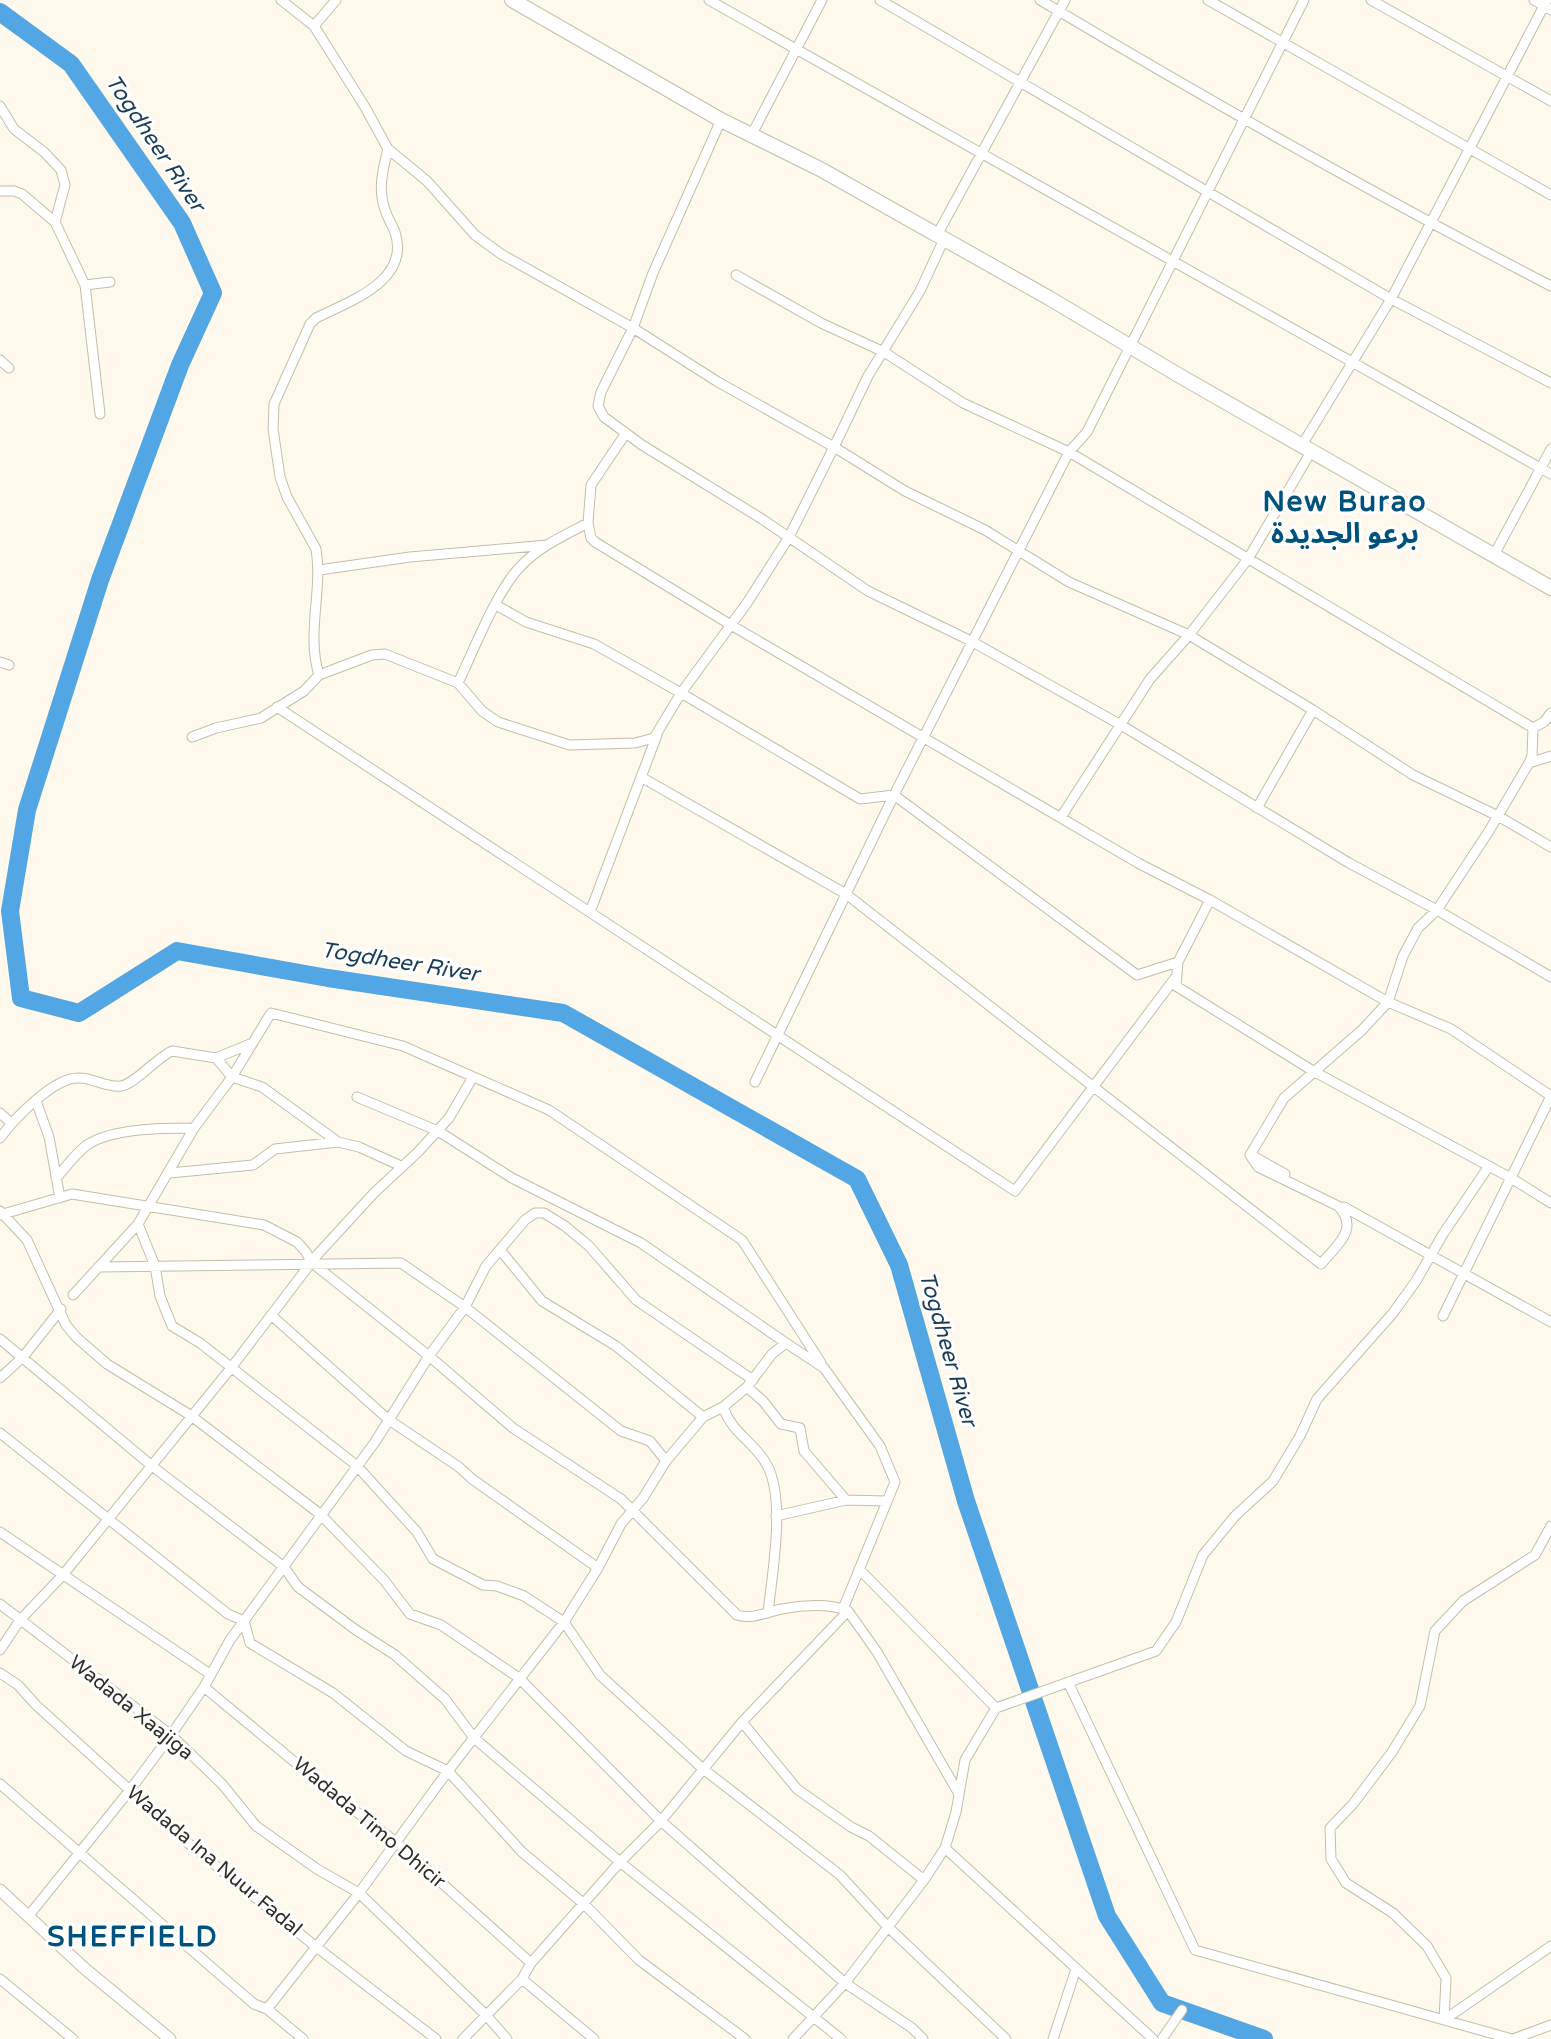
<svg xmlns="http://www.w3.org/2000/svg" width="1551" height="2039" font-family="'Varela Round','Noto Sans Arabic',sans-serif">
  <style>
    .lines { fill: none; stroke-linecap: round; stroke-linejoin: round }
    .river { stroke: #52a6e3; stroke-width: 18 }
    .minor-casing { stroke: #c5bda8; stroke-width: 11 }
    .tertiary-casing { stroke: #c5bda8; stroke-width: 13 }
    .trunk-casing { stroke: #c5bda8; stroke-width: 16 }
    .minor { stroke: #fff; stroke-width: 9 }
    .tertiary { stroke: #fff; stroke-width: 11 }
    .trunk { stroke: #fff; stroke-width: 14 }
    .labels { text-anchor: middle; dominant-baseline: central; stroke-width: 6; stroke-linejoin: round; paint-order: stroke }
    .street-label { font-size: 20px; fill: #302d25; stroke: #fff }
    .water-label { font-size: 22px; font-style: italic; fill: #193d56; stroke: #fff }
    .district-label { font-size: 28px; font-weight: bold; letter-spacing: 2px; fill: #00527e; stroke: #fff }
  </style>
  <rect width="100%" height="100%" fill="#fef9ec"/>
  <g class="lines">
    <path class="river" d="M 0,12 L 71,64 L 182,223 L 213,293 L 180,365 L 100,580 L 27,810 L 10,911 L 21,998 L 79,1013 L 177,951 L 328,978 L 563,1013 L 857,1179 L 899,1265 L 966,1501 L 1107,1916 L 1162,2003 L 1264,2039"/>
    <defs>
      <path id="minor" d="M 281,0 L 314,26 L 365,107 L 388,149 L 427,181 L 475,235 L 501,254 L 633,328 L 601,392 L 598,406 L 604,417 L 642,445 L 762,519 L 868,591 L 971,641 L 1121,725 L 1349,863 L 1437,910 L 1551,977
        M 709,0 L 1551,474
        M 880,0 L 1391,299 L 1551,383
        M 1040,0 C 1208,100 1377,196 1551,286
        M 1208,0 L 1551,195
        M 1371,0 L 1551,101
        M 1534,0 L 1551,10
        M 314,26 L 336,0
        M 0,106 L 14,129 L 44,152 L 61,170 L 65,185 L 55,222
        M 721,120 L 653,273 L 633,328 L 718,382 L 834,447 L 868,376 L 920,291 L 944,239
        M 752,134 L 822,0
        M 0,191 L 14,191 L 22,194 L 55,222 L 85,285 L 110,282
        M 937,235 L 1065,0
        M 736,275 L 821,323 L 884,352 L 963,403 L 1069,452 L 1533,728
        M 85,285 L 100,414
        M 0,360 L 9,368
        M 626,433 L 591,485 L 588,523 L 591,538 L 595,542 L 731,625 L 1138,863 L 1210,900 L 1388,1002 L 1451,1029 L 1551,1096
        M 1302,445 L 1391,299 L 1547,0
        M 1494,555 L 1551,449
        M 319,570 L 410,557 L 547,545
        M 496,605 L 526,622 L 594,644 L 681,693 L 747,603 L 789,537 L 834,447 L 905,491 L 985,530 L 1069,582 L 1189,635 L 1313,710 L 1413,775 L 1498,816 L 1551,847
        M 0,662 L 9,665
        M 319,675 C 306,633 323,591 316,549 L 287,497 L 280,477 L 273,429 L 274,404 L 310,324 L 316,318 C 350,301 411,281 395,232 C 393,226 389,221 387,215 C 377,193 382,172 388,149
        M 458,683 C 473,652 497,590 520,567 C 538,547 565,535 588,523
        M 277,707 L 1015,1191 L 1175,978
        M 192,737 L 216,728 L 261,718 L 304,691 L 319,675 L 372,655 L 385,654 L 458,683 L 482,711 L 498,722 L 554,740 L 569,745 L 635,743 L 654,738 L 681,693 L 860,799 L 894,795 L 1069,452 L 1087,432 L 1304,0
        M 1529,763 L 1551,756
        M 641,777 L 846,894 L 1321,1264 C 1337,1245 1360,1229 1338,1206 L 1258,1167 L 1250,1155 L 1284,1098 L 1362,1030 L 1388,1002 L 1403,956 L 1418,928 L 1437,910 L 1489,831 L 1529,763 L 1532,756 L 1533,728 L 1544,722 L 1551,713
        M 1257,808 L 1313,710
        M 1061,817 L 1150,679 L 1189,635 L 1248,559 L 1312,450
        M 1210,900 L 1178,962 L 1176,986 L 1313,1071 L 1511,1178 L 1551,1203
        M 590,912 L 657,735
        M 216,1058 L 232,1077 L 262,1087 L 338,1142
        M 755,1082 L 894,795 L 1137,975 L 1178,962
        M 357,1097 L 438,1131 L 512,1178 L 641,1243 L 786,1343
        M 36,1101 L 49,1137 L 60,1198
        M 0,1113 L 11,1123
        M 0,1138 C 14,1119 53,1078 78,1078 C 92,1077 106,1088 121,1086 C 135,1084 156,1058 172,1051 L 216,1058 L 250,1044
        M 1253,1156 L 1285,1174
        M 170,1173 L 253,1165 L 275,1149 L 338,1142 L 359,1147 L 401,1166
        M 56,1178 C 66,1167 76,1153 87,1145 C 112,1128 165,1128 194,1128
        M 1344,1207 L 1551,1322
        M 0,1211 L 27,1240 L 66,1325 L 76,1337 L 107,1364 L 190,1415 L 320,1514 L 384,1580 L 410,1614 L 441,1625 L 519,1678 L 661,1821 L 845,1983 L 912,2028 L 923,2039
        M 0,1215 L 72,1194 L 264,1225 L 297,1242 L 306,1252 L 311,1262 L 429,1356 L 513,1428 L 621,1499 L 737,1615 C 752,1620 766,1612 782,1609 C 801,1605 830,1603 848,1611
        M 138,1224 L 155,1266 L 160,1296 L 172,1326 L 200,1343 L 356,1465 L 417,1532 L 433,1559 L 483,1585 L 497,1586 L 524,1596 L 564,1622 L 600,1675 L 702,1768 L 840,1875 L 887,1926 L 1006,2039
        M 501,1251 L 542,1301 L 616,1346 L 703,1417
        M 98,1267 L 401,1263 L 465,1307 L 621,1431 L 650,1441 L 666,1461
        M 73,1295 L 138,1224 L 194,1128 L 232,1077 L 271,1013 L 403,1046 L 549,1110 L 742,1240 L 821,1363
        M 271,1315 L 389,1420 L 459,1467 L 472,1479 L 598,1568
        M 1443,1316 L 1551,1096
        M 0,1339 L 152,1466 L 284,1567 L 298,1587 L 356,1630 L 395,1655 L 445,1699 L 474,1738 L 620,1862 L 841,2039
        M 0,1378 L 23,1357 L 61,1309
        M 747,1387 L 763,1401 L 781,1424 L 800,1428 L 804,1451 L 846,1500
        M 723,1407 C 733,1435 754,1441 767,1465 C 786,1500 772,1574 768,1613
        M 0,1433 L 228,1614 L 244,1621 L 250,1643 L 333,1693 L 406,1751 L 448,1771 L 522,1852 L 584,1904 L 639,1960 L 745,2039
        M 776,1516 L 846,1500 L 887,1501
        M 0,1532 L 210,1674
        M 859,1569 L 996,1708
        M 0,1604 L 171,1735 L 222,1784 L 256,1826 L 317,1869 L 359,1893 L 486,2015 L 507,2039
        M 0,1650 L 20,1620 L 62,1576 L 231,1368 L 317,1255 L 374,1193 L 418,1152 L 449,1118 L 473,1077
        M 0,1673 L 18,1685 L 36,1705 L 188,1843 L 315,1946 L 436,2039
        M 1068,1682 L 1195,1950 L 1512,2039
        M 204,1687 L 337,1797 L 396,1842 L 531,1963
        M 996,1708 L 1156,1651 L 1176,1622 L 1203,1555 L 1235,1516 L 1273,1481 L 1300,1436 L 1317,1399 L 1393,1313 L 1416,1281 L 1443,1234 L 1489,1166
        M 742,1722 L 797,1789 L 851,1827 L 869,1836 L 924,1880
        M 0,1784 L 254,2004 L 267,2009 L 303,2039
        M 945,1848 L 1153,2039
        M 30,1914 L 130,1790 L 171,1735 L 204,1687 L 230,1640 L 375,1442 L 429,1356 L 465,1307 L 486,1266 L 525,1220 L 535,1213 L 544,1213 L 565,1226 L 589,1246 L 636,1300 L 753,1380
        M 0,1979 L 73,2039
        M 522,1979 L 594,2039
        M 267,2009 L 359,1893 L 448,1771 L 564,1622 L 598,1568 L 621,1524 L 643,1498 L 666,1461 L 703,1417 L 723,1407 L 747,1387 L 772,1354 L 786,1343 L 824,1368 L 880,1446 L 895,1482 L 843,1609
        M 1444,2020 L 1446,1978 L 1427,1946 L 1393,1913 L 1346,1883 L 1331,1859 L 1330,1828 L 1353,1804 L 1392,1752 L 1420,1706 L 1435,1631 L 1463,1601 L 1535,1555 L 1551,1526
        M 1444,2020 L 1551,1946
        M 463,2039 L 522,1979 L 531,1963 L 620,1862 L 661,1821 L 742,1722 L 848,1611 L 877,1652 L 959,1794
        M 793,2039 L 845,1983 L 924,1880 L 945,1848 L 956,1812 L 965,1760 L 996,1708
        M 1053,2039 L 1076,1969
        M 1162,2039 L 1182,2010
        M 1513,2039 L 1551,2025"/>
      <path id="tertiary" d="M 0,1890 L 84,1968 L 170,2039"/>
      <path id="trunk" d="M 512,0 L 721,120 L 820,169 L 1049,298 L 1180,376 L 1551,588"/>
    </defs>
    <use href="#minor" class="minor-casing"/>
    <use href="#tertiary" class="tertiary-casing"/>
    <use href="#trunk" class="trunk-casing"/>
    <use href="#minor" class="minor"/>
    <use href="#tertiary" class="tertiary"/>
    <use href="#trunk" class="trunk"/>
  </g>
  <g class="labels">
    <g class="street-label">
      <text transform="translate(131 1708) rotate(39)">Wadada Xaajiga</text>
      <text transform="translate(369 1823) rotate(40)">Wadada Timo Dhicir</text>
      <text transform="translate(214 1861) rotate(40)">Wadada Ina Nuur Fadal</text>
    </g>
    <g class="water-label">
      <text transform="translate(155 143) rotate(56)">Togdheer River</text>
      <text transform="translate(400 962) rotate(9)">Togdheer River</text>
      <text transform="translate(948 1349) rotate(74)">Togdheer River</text>
    </g>
    <g class="district-label">
      <text x="1345" y="502">New Burao<tspan x="1345" dy="32">برعو الجديدة</tspan></text>
      <text x="133" y="1937">SHEFFIELD</text>
    </g>
  </g>
</svg>
